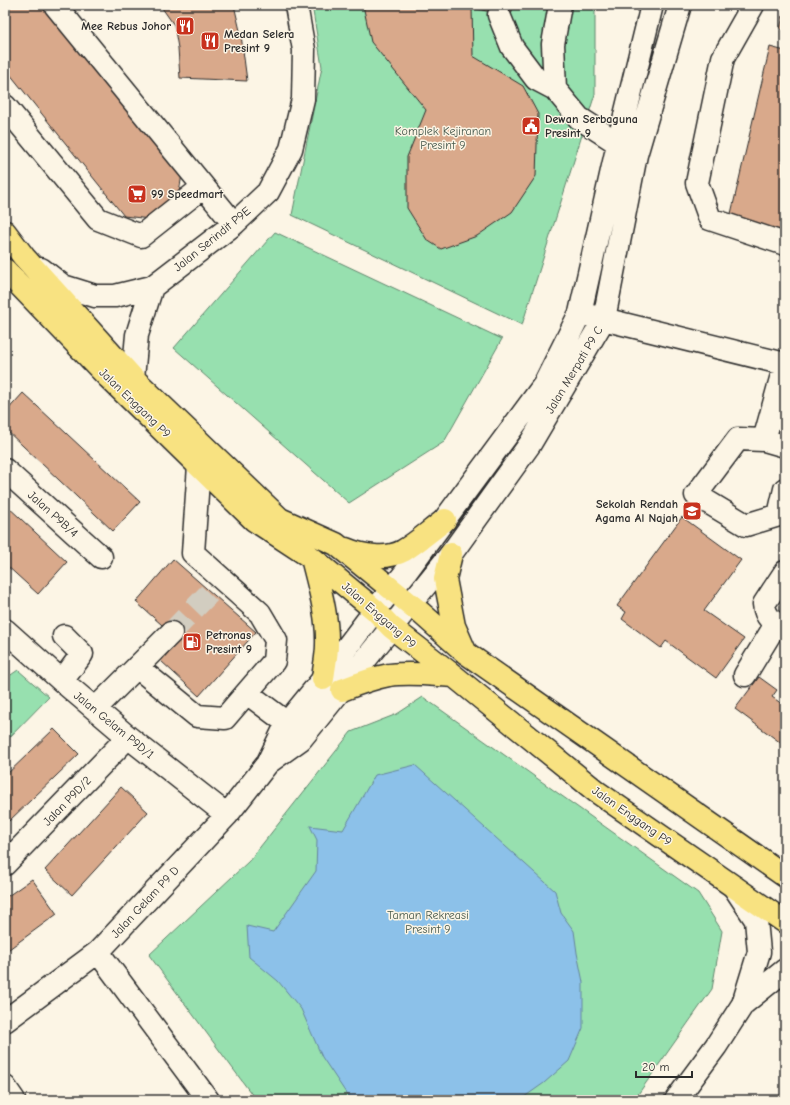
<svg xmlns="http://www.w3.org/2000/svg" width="790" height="1105" font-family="'Comic Neue',sans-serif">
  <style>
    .green { fill: #97e0af; stroke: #61866d }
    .water { fill: #8cc1e9; stroke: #65859d }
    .building { fill: #d9a98b; stroke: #2b2b2b }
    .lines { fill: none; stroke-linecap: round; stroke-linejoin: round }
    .minor-tunnel { stroke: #d2cdc0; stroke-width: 22; stroke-dasharray: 22 11; stroke-linecap: butt }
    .minor-casing { stroke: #2b2b2b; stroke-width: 25 }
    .major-casing { stroke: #2b2b2b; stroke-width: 25 }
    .minor { stroke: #fcf5e5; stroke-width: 22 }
    .major { stroke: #f8e281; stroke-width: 22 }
    .labels { text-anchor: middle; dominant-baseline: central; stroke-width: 3; stroke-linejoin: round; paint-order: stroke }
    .poi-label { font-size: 12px; font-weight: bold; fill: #2b2b2b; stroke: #fcf5e5; text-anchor: start }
    .park-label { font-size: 12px; fill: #46584c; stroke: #fcf5e5 }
    .street-label { font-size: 12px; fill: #2b2b2b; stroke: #fcf5e5 }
  </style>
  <rect width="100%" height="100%" fill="#fcf5e5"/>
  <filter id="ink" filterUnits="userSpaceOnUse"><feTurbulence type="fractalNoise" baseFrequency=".025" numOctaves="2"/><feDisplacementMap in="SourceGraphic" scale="8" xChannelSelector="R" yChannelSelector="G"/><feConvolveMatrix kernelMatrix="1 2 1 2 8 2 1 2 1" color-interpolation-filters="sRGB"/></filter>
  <g filter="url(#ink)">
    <path class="green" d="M 312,5 L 595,5 L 595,94 L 522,325 L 292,215 L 322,67 Z
      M 275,232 L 502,339 L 444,442 L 349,503 L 174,348 Z
      M 18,670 L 49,697 L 5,742 L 5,679 Z
      M 423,697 L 698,893 L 722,931 L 712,989 L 634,1100 L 256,1100 L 149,955 L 249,861 L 351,732 L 397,714 Z"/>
    <path class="water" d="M 415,765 L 555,891 L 561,913 L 574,931 L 577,953 L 583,982 L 583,1028 L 569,1061 L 544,1083 L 520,1100 L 356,1100 L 348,1096 L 322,1057 L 301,1009 L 278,981 L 249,957 L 247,926 L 273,932 L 316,871 L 317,840 L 310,826 L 343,830 L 375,775 Z"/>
    <path class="building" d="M 5,5 L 46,5 L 182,174 L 179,193 L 150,219 L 124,216 L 5,68 Z
      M 160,5 L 234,5 L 241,35 L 247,81 L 180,78 L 178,48 L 174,25 Z
      M 363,5 L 513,5 L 511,16 L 472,8 L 473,56 L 523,86 L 538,114 L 536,176 L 512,212 L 477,236 L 441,249 L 427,240 L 407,208 L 407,157 L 426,110 L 371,42 Z
      M 785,6 L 785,30 L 780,29 Z
      M 770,47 L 785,51 L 785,213 L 781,230 L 730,218 Z
      M 23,393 L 140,502 L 113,531 L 5,429 L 5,413 Z
      M 5,504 L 67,562 L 38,594 L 5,564 Z
      M 682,517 L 741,560 L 704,611 L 744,639 L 716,678 L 666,641 L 661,648 L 622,619 L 626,612 L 617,606 Z
      M 173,559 L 256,632 L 199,696 L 161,661 L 179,640 L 136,602 Z
      M 759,677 L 777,690 L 772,697 L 785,706 L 785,746 L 735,709 Z
      M 54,729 L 79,754 L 9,821 L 5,817 L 5,776 Z
      M 121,787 L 148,812 L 72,895 L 45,870 Z
      M 32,879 L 57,914 L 5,952 L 5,898 Z"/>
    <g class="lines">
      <path class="minor-tunnel" d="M 171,633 L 222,580"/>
      <defs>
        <path id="minor" d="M 55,5 L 234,224
          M 560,5 L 553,44 L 555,89 L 579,118 L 630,151
          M 753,5 L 723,58 L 697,183 L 710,219 L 785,244
          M 499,15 L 512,47 L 536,79 L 555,89
          M 5,106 L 98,219 L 141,236 L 203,187
          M 41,269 L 63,286 L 95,296 L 115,296 L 152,287 L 234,224 L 268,192 L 291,149 L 303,99 L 304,50 L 296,5
          M 591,316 L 785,364
          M 133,378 L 137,335 L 152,287
          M 764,440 L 785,364
          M 785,446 L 764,440 L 738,439 L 696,495 L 746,525 L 779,515 L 785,489
          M 5,470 L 101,557
          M 785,572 L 764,604 C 765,616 772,625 785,625
          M 5,630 L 62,681 L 128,737 L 227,815
          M 137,667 L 197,716 L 225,718 L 274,661 L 276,640 L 260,613 L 193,553 L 199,465
          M 745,675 L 776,624
          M 62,681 L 82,654 L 64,636
          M 247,693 L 287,723
          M 95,709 L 171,633
          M 269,762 L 301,739 L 451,554 L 530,444 L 604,319 L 636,155 L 680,5
          M 5,864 L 128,737
          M 734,887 L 756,920 L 759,952 L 743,1004
          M 98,952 L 208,1100
          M 5,1021 L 98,952 L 227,815 L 267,764 L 287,723 L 323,679 L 375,610 L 406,572 L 544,385 L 580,313 L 618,144 L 652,5
          M 5,1087 L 14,1100
          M 676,1100 L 716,1046 L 743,1004 L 785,970"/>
        <path id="major" d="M 5,232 L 24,257 L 133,378 L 280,519 L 336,544 L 421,613 L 466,653 L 785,876
          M 5,270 L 109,378 L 254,520 L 312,558 L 375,610 L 391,627 L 454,676 L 597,792 L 785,922
          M 346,549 C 362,556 387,560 403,551 C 418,542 431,530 445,520
          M 451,554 L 445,579 L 454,626 L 464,649
          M 312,558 C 319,586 328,616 327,645 C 327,656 324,668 323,679
          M 342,690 C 357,684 373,678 389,675 C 410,672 433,675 454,676"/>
      </defs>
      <use href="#minor" class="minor-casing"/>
      <use href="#major" class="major-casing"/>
      <use href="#minor" class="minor"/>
      <use href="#major" class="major"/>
    </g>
  </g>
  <defs>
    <symbol id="restaurant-square" viewBox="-11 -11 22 22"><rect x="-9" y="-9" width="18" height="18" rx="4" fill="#c8321e" stroke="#fcf5e5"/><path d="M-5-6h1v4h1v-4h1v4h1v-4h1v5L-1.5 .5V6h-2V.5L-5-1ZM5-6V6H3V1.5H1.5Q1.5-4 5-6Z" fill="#fff"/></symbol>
    <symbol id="civic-square" viewBox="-11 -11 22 22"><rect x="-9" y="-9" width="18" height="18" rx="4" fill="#c8321e" stroke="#fcf5e5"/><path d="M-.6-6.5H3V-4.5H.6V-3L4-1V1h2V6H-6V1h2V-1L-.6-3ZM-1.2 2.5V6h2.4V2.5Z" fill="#fff"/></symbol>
    <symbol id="supermarket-square" viewBox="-11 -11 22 22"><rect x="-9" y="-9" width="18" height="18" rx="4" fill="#c8321e" stroke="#fcf5e5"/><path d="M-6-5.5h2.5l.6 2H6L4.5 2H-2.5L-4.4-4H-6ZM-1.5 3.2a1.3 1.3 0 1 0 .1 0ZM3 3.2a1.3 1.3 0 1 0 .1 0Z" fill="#fff"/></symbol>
    <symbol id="school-square" viewBox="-11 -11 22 22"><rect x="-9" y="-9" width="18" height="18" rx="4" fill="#c8321e" stroke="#fcf5e5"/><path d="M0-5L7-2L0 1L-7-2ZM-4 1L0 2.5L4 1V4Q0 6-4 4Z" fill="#fff"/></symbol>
    <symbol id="fuel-square" viewBox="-11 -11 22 22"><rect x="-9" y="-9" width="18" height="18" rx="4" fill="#c8321e" stroke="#fcf5e5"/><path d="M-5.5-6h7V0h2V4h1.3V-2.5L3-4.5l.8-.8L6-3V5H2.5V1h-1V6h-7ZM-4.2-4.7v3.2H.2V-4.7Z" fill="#fff"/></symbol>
  </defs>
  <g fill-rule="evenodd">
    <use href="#restaurant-square" x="174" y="15" width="22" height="22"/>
    <use href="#restaurant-square" x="199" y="30" width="22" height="22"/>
    <use href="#civic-square" x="520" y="115" width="22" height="22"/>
    <use href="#supermarket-square" x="126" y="183" width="22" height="22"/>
    <use href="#school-square" x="681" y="500" width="22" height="22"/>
    <use href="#fuel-square" x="181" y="631" width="22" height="22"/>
  </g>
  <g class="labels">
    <g class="poi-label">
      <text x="171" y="26" text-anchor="end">Mee Rebus Johor</text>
      <text x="224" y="34">Medan Selera<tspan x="224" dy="14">Presint 9</tspan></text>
      <text x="545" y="119">Dewan Serbaguna<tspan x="545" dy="14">Presint 9</tspan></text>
      <text x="151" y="194">99 Speedmart</text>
      <text x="678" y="504" text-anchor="end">Sekolah Rendah<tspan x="678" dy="14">Agama Al Najah</tspan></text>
      <text x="206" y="635">Petronas<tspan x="206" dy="14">Presint 9</tspan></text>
    </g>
    <g class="park-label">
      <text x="443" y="131">Komplek Kejiranan<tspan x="443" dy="14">Presint 9</tspan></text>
      <text x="428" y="915">Taman Rekreasi<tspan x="428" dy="14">Presint 9</tspan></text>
    </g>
    <g class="street-label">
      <text transform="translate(212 239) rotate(-39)">Jalan Serindit P9E</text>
      <text transform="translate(574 370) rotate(-59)">Jalan Merpati P9 C</text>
      <text transform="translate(135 403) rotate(44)">Jalan Enggang P9</text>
      <text transform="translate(53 514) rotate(42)">Jalan P9B/4</text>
      <text transform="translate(379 615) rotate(41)">Jalan Enggang P9</text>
      <text transform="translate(114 725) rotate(39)">Jalan Gelam P9D/1</text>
      <text transform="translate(67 801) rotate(-46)">Jalan P9D/2</text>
      <text transform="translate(632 816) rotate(35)">Jalan Enggang P9</text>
      <text transform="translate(145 902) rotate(-47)">Jalan Gelam P9 D</text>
    </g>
  </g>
  <rect width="790" height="1105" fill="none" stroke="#fcf5e5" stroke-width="20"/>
  <rect x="10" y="10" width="770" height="1085" fill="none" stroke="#2b2b2b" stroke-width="1.5" filter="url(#ink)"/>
  <path d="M636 1071v6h56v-6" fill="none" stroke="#2b2b2b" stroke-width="2"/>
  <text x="642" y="1071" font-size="12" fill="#2b2b2b" stroke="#fcf5e5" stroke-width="3" paint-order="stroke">20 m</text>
</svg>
